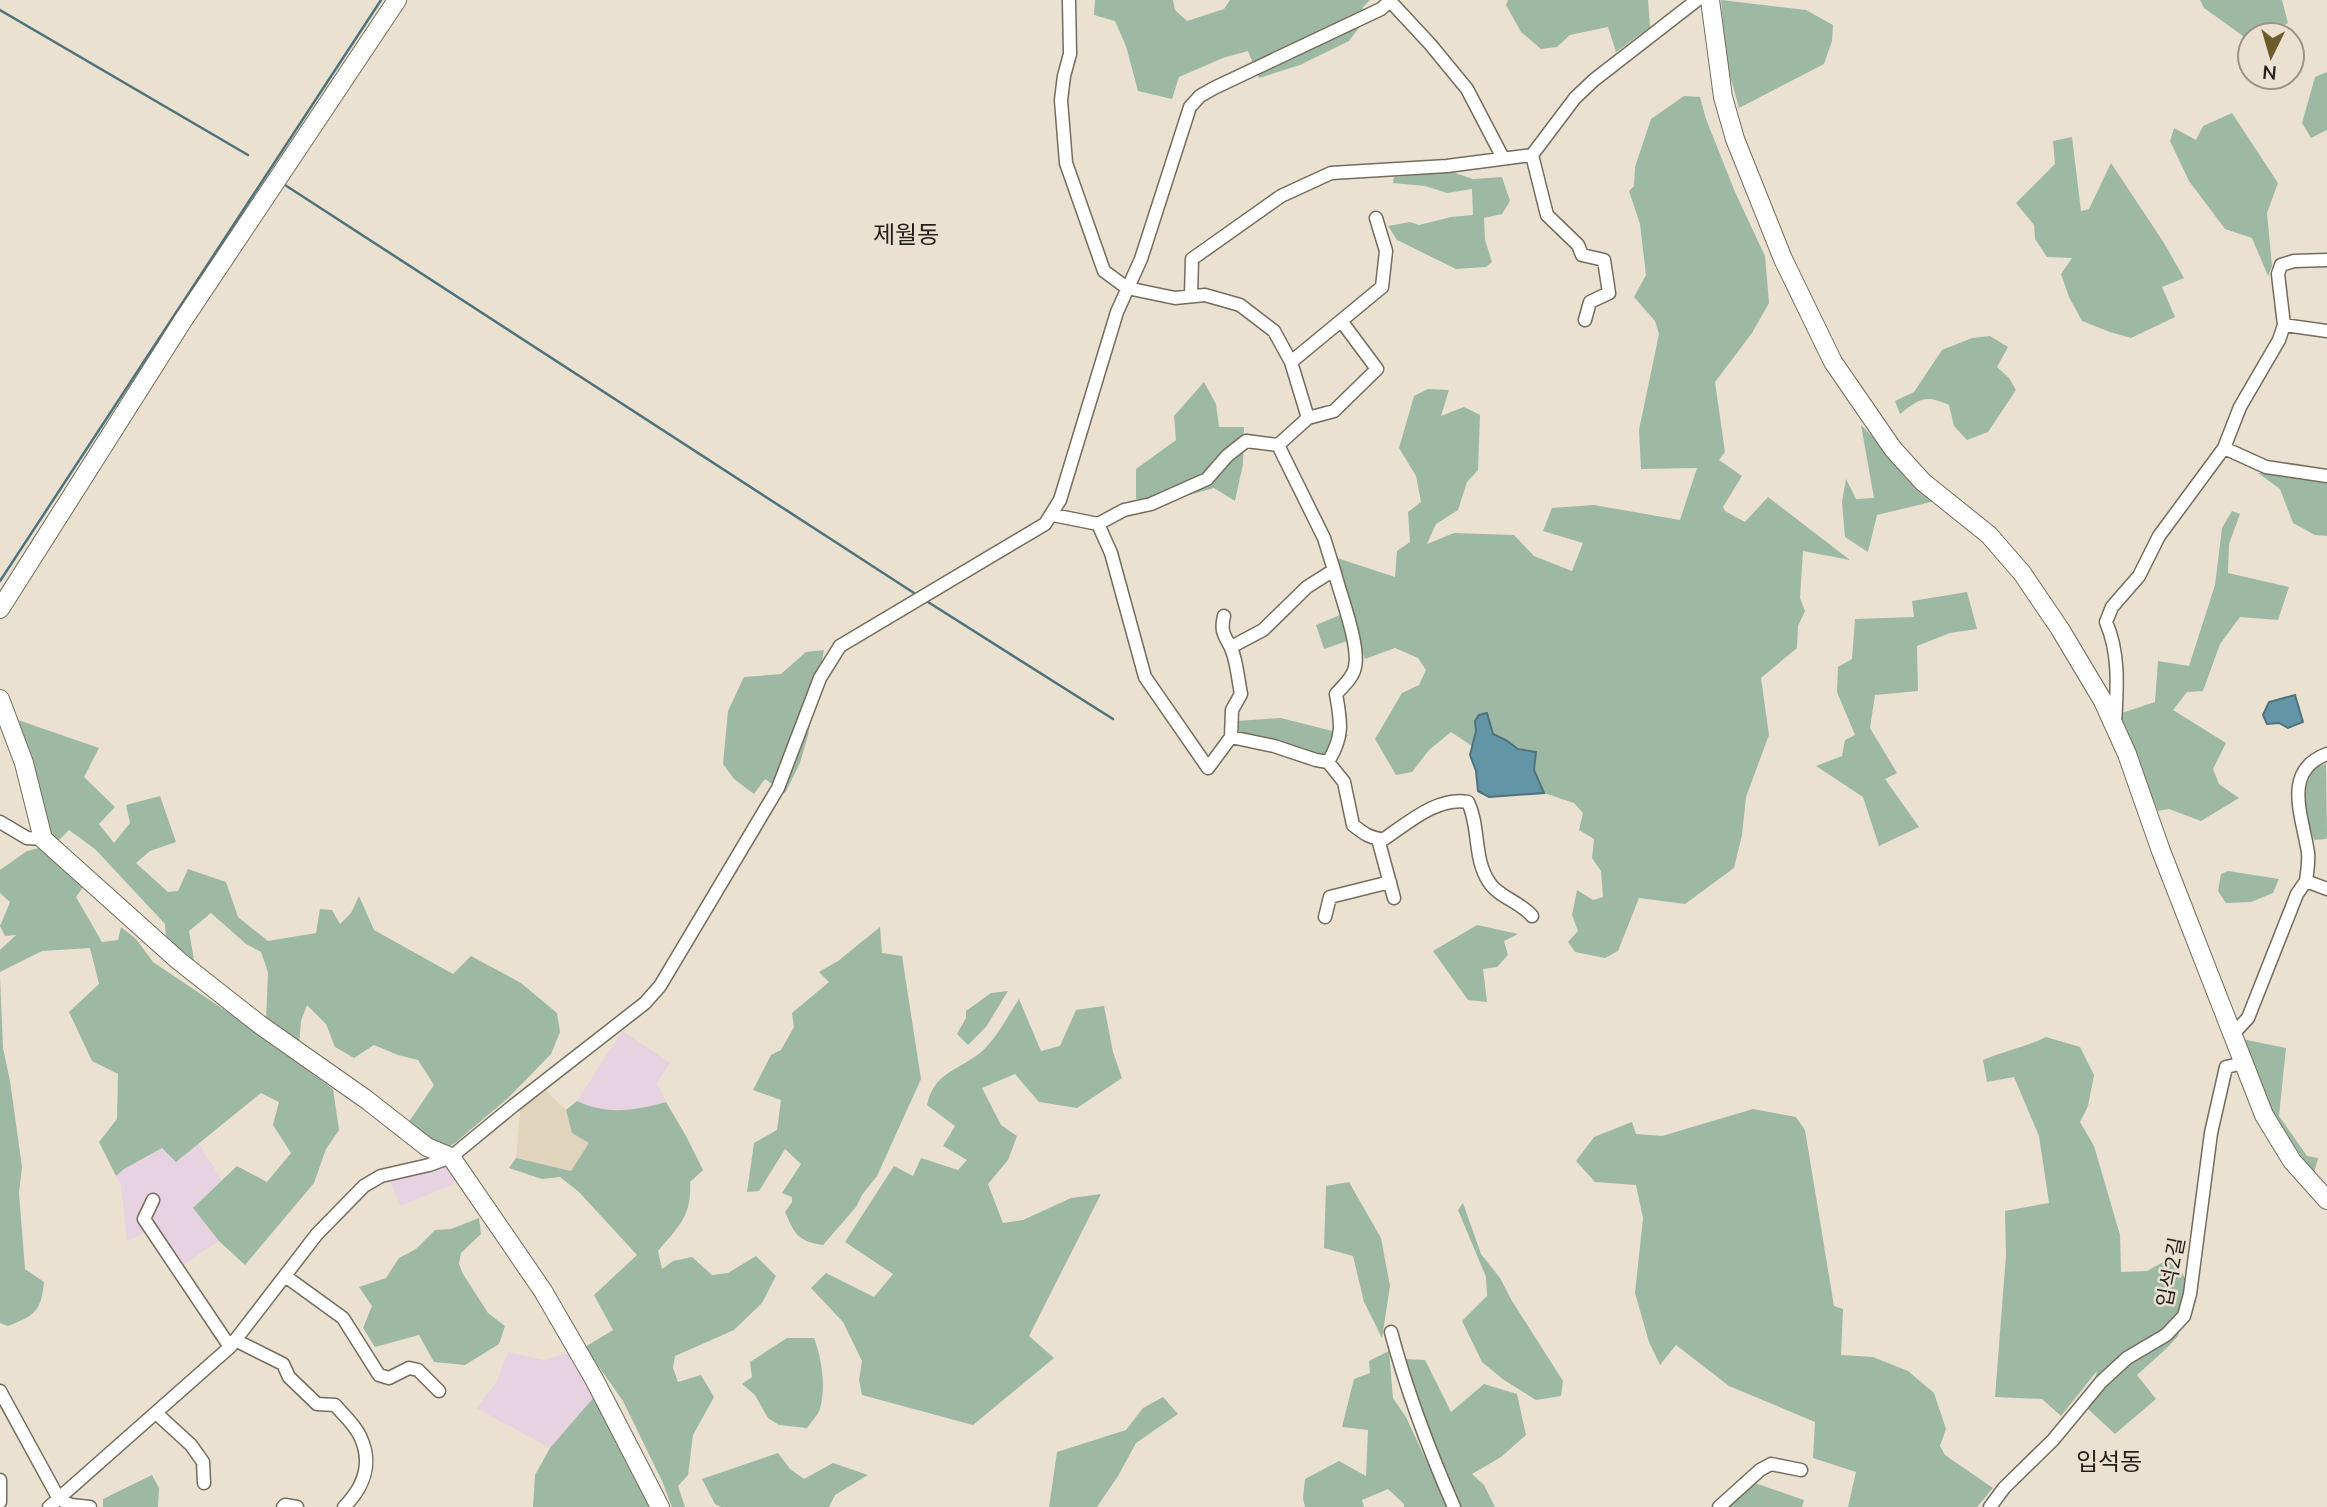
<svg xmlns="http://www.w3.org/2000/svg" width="2327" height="1507" font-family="Mulish,'Noto Sans KR',sans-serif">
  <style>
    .built { fill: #e1d4bd }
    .industrial { fill: #e6d2e0 }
    .green { fill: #9db9a3 }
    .water { fill: #6296a7; stroke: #4f727c; stroke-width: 2 }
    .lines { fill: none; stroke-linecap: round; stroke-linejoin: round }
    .stream { stroke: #4f727c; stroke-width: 2.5 }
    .street-casing { stroke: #746c5c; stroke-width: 15 }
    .secondary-casing { stroke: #746c5c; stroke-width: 20 }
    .street { stroke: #fff; stroke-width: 12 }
    .secondary { stroke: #fff; stroke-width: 18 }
    .labels { text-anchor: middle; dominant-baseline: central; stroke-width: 5; stroke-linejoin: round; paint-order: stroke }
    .street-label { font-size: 21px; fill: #231f19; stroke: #ebe1d0 }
    .quarter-label { font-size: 24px; fill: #231f19; stroke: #ebe1d0 }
  </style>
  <rect width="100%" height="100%" fill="#ebe1d0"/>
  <path class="built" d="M 544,1089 L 566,1110 L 572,1133 L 590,1142 L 571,1171 L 516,1158 L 521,1102 Z"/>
  <path class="industrial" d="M 622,1031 L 670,1063 L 657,1083 L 666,1102 L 637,1111 L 595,1110 L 577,1101 Z
    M 198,1143 L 222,1180 L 193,1208 L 219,1241 L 182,1266 L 145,1232 L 127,1241 L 121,1185 L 116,1176 L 124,1169 L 162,1148 L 177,1162 Z
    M 447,1162 L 460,1181 L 401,1206 L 389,1180 Z
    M 508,1352 L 543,1360 L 572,1352 L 595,1396 L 550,1448 L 476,1408 L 497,1382 Z"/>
  <path class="green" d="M 1095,0 L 1173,0 L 1175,10 L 1187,21 L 1224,9 L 1230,0 L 1370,0 L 1363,7 L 1361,25 L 1349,41 L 1300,65 L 1259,78 L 1248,51 L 1223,58 L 1179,77 L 1172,99 L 1138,91 L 1126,46 L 1115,21 L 1094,15 Z
    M 1508,0 L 1648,0 L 1650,27 L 1616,52 L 1608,27 L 1570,35 L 1557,47 L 1541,49 L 1521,32 L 1506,5 Z
    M 1721,0 L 1806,10 L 1833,25 L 1832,41 L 1824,64 L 1739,108 L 1726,61 Z
    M 2200,0 L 2282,0 L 2288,23 L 2270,35 L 2250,35 L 2250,41 L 2204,8 Z
    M 2327,72 L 2327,130 L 2311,138 L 2302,123 L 2315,77 Z
    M 1684,96 L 1700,97 L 1706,119 L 1735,192 L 1765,256 L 1769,303 L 1752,333 L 1715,382 L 1725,452 L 1719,460 L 1742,476 L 1723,507 L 1725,511 L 1745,522 L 1768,497 L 1850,560 L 1803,551 L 1800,598 L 1805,611 L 1798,626 L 1797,648 L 1761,678 L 1769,735 L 1746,797 L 1742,835 L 1734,868 L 1685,904 L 1639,898 L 1618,951 L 1605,958 L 1575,952 L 1568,942 L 1578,931 L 1572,915 L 1577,890 L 1593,900 L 1603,897 L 1601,871 L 1592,858 L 1594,839 L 1579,830 L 1583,813 L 1574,803 L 1544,793 L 1537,780 L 1529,750 C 1515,749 1515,745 1504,739 C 1495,734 1486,733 1476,731 L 1472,746 L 1451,732 L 1429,750 L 1412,772 L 1396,775 L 1375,739 L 1402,693 L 1419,685 L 1426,670 L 1418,658 L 1395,648 L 1365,659 L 1351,620 L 1337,558 L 1395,577 L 1397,551 L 1410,542 L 1408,512 L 1421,502 L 1416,476 L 1399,448 L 1414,396 L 1428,389 L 1449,390 L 1441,416 L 1464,407 L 1480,415 L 1478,470 L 1467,482 L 1458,510 L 1436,524 L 1427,544 L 1454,533 L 1514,535 L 1534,556 L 1572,571 L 1583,543 L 1543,531 L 1552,508 L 1594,505 L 1680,520 L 1697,468 L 1641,469 L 1639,430 L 1659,334 L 1655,321 L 1634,297 L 1646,275 L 1640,224 L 1629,191 L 1634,186 L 1635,167 L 1651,119 Z
    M 2232,113 L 2278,183 L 2267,213 L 2272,266 L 2268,276 L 2252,238 L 2225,229 L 2189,181 L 2170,141 L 2174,128 L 2196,140 L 2203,126 Z
    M 2072,137 L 2081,211 L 2089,209 L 2111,163 L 2164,243 L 2184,278 L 2162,287 L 2175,317 L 2131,338 L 2110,332 L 2082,321 L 2069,297 L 2061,274 L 2072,258 L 2047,257 L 2035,239 L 2034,225 L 2016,203 L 2055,164 L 2053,141 Z
    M 1452,172 L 1473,179 L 1502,177 L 1510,201 L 1502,214 L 1484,218 L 1485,240 L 1492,262 L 1486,267 L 1456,269 L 1397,240 L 1388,226 L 1410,222 L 1419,225 L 1451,217 L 1473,215 L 1472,189 L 1447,193 L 1425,186 L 1393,183 L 1394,177 Z
    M 1990,336 L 2008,347 L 1997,367 L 2009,378 L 2016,390 L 1988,432 L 1967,440 L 1954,426 L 1949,405 C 1924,394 1920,399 1900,414 L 1895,401 L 1914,392 L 1942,350 L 1972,338 Z
    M 1204,382 L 1216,404 L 1219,427 L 1244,427 L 1243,464 L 1235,501 L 1214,488 L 1178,498 L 1136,499 L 1136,469 L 1176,440 L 1174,416 Z
    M 1861,425 L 1935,501 L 1877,515 L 1868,552 L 1845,537 L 1842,502 L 1846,479 L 1856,499 L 1874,498 Z
    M 2258,473 L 2288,474 L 2327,482 L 2327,536 L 2315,535 L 2293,523 L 2280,489 Z
    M 2232,511 L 2240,514 L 2229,544 L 2228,573 L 2289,587 L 2278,620 L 2240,617 L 2220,644 L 2203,691 L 2187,692 L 2173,710 L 2226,743 L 2213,769 L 2219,784 L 2239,798 L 2201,821 L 2169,809 L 2158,811 L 2121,722 L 2122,713 L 2155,702 L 2158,661 L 2189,666 L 2215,585 L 2222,528 Z
    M 1967,592 L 1977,629 L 1950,633 L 1917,646 L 1918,691 L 1875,695 L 1870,728 L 1897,773 L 1885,779 L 1919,827 L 1879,846 L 1863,797 L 1816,766 L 1842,756 L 1845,740 L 1855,735 L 1837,692 L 1838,667 L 1852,659 L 1855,619 L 1914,617 L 1912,601 Z
    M 1340,615 L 1347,641 L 1324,649 L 1316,625 Z
    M 824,650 L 808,735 L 800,763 L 785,793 L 765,779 L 754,794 L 734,779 L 723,764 L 728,711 L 744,677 L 781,674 L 806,652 Z
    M 1281,718 L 1348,735 L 1327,767 L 1241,742 L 1237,721 Z
    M 18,720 L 99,748 L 84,777 L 115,807 L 99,824 L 114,843 L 130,823 L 126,805 L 160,796 L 176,842 L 150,851 L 136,863 L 168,892 L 178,891 L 188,869 L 226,882 L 238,917 L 268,941 L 316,933 L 320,909 L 332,910 L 340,924 L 351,913 L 359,896 L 374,930 L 453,974 L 471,956 L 521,983 L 557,1013 L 560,1032 L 551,1054 L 508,1098 L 455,1143 L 445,1149 L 408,1123 L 434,1085 L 418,1060 L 398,1055 L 374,1045 L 354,1058 L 335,1047 L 326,1024 L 307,1005 L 301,1021 L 299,1046 L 266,1021 L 268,972 L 261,952 L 246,944 L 211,913 L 189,931 L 194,960 L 166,939 L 165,924 L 95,849 L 69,830 L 56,843 L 46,838 Z
    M 2326,764 L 2327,836 L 2326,839 L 2314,840 C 2303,810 2299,795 2315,767 Z
    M 42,847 L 83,887 L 76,897 L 102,942 L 118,940 L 121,927 L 136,939 L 153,962 L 247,1025 L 333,1089 L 339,1130 L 326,1149 L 314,1183 L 245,1265 L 219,1241 L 193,1208 L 237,1166 L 267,1182 L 291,1153 L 273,1125 L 279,1102 L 261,1093 L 176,1162 L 162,1148 L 124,1169 L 116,1176 L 99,1142 L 117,1119 L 118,1074 L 92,1061 L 69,1012 L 99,984 L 90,948 L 42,951 L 0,972 L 0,950 L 16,935 L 5,936 L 0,926 L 10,902 L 0,893 L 0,870 L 27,851 Z
    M 2228,871 L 2279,879 L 2273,893 L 2251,902 L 2226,903 L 2218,891 L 2221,874 Z
    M 1477,925 L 1518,934 L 1504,941 L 1508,955 L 1497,967 L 1483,969 L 1487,1002 L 1468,1000 L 1433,951 Z
    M 880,927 L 882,953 L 902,956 L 921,1079 L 877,1176 L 862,1195 L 856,1207 L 823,1245 C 798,1241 795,1235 785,1212 L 792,1202 L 792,1197 L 782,1193 L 801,1164 L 785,1149 L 759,1191 L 747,1192 L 754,1143 L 777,1130 L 781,1100 L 753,1090 L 771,1055 L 781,1050 L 794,1027 L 792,1013 L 829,982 L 819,972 L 838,961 Z
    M 0,976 L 3,1048 L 10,1081 L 22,1167 L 19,1193 L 25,1269 L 44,1282 C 41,1312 35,1315 8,1326 L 0,1323 Z
    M 1008,991 L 986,1027 L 968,1045 L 957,1034 L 966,1018 L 966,1011 L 991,993 Z
    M 1019,999 L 1041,1051 L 1060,1046 L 1076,1010 L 1104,1006 L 1113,1052 L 1122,1078 L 1077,1108 L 1039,1102 L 1015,1074 L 982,1088 L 1001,1125 L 1017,1136 L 1008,1160 L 988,1184 L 1003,1223 L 1023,1220 L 1071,1198 L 1101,1194 L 1029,1336 L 1054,1358 L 973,1425 L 862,1395 L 859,1380 L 862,1361 L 843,1322 L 811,1288 L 826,1273 L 874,1297 L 893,1274 L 845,1242 L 894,1166 L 913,1176 L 921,1158 L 958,1170 L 967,1160 L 943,1146 L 955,1126 L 927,1105 C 935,1067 967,1070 988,1045 C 1000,1032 1009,1014 1019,999 Z
    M 2046,1037 L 2080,1047 L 2094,1075 L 2088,1106 L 2080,1122 L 2094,1146 L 2120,1235 L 2121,1272 L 2147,1271 L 2167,1260 L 2181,1271 L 2188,1284 L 2178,1336 L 2167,1348 L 2137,1375 L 2156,1399 L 2115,1434 L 2087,1408 L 2097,1371 L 2061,1416 L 2042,1399 L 1995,1397 L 2006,1255 L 2005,1211 L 2049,1203 L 2039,1136 L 2014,1077 L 1987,1082 L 1983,1060 C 2004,1051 2026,1047 2046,1037 Z
    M 2242,1039 L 2286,1048 L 2279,1116 L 2307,1156 L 2318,1158 L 2314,1174 L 2270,1112 Z
    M 577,1101 C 606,1115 635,1111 666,1102 L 686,1136 L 703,1170 L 690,1182 C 692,1216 679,1226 658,1251 L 662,1269 L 673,1261 L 692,1257 L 712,1275 L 728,1273 L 756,1256 L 776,1276 L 762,1303 L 734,1330 L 675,1356 L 673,1368 L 678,1382 L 701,1375 L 714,1397 L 693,1435 L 688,1475 L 678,1486 L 685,1507 L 672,1507 L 662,1481 L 623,1401 L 585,1347 L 613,1330 L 594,1295 L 637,1255 L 579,1192 L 560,1177 L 542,1179 L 509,1168 L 516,1158 L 571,1171 L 589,1143 L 572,1133 L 566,1110 Z
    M 1753,1109 L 1796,1117 L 1805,1130 L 1834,1306 L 1843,1309 L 1841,1355 L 1873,1357 L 1908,1371 L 1934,1393 L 1946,1429 L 1940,1446 L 1945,1455 L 1993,1488 L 1977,1507 L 1848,1507 L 1856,1472 L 1813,1458 L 1815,1422 L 1729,1386 L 1676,1345 L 1660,1365 L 1649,1342 L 1635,1293 L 1643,1218 L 1636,1185 L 1595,1182 L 1576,1161 L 1594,1137 L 1632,1122 L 1636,1134 L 1662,1136 Z
    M 1349,1182 L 1381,1238 L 1390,1286 L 1382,1338 L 1364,1302 L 1353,1256 L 1324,1248 L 1326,1186 Z
    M 1463,1203 L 1481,1254 L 1500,1278 L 1512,1301 L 1563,1381 L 1561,1396 L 1536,1400 L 1504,1380 L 1482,1362 L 1462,1321 L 1487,1296 L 1486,1277 L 1458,1210 Z
    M 479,1218 L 481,1234 L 461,1253 L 459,1264 L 463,1274 L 488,1313 L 505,1326 L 499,1344 L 465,1365 L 434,1362 L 419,1335 L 375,1347 L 363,1328 L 372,1306 L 359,1287 L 386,1278 L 399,1258 L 416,1249 L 435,1230 L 451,1229 Z
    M 787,1338 L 814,1338 C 822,1359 826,1387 820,1409 C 818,1415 811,1422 807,1428 L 779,1425 L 768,1418 L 755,1395 L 742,1384 L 752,1377 L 750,1362 Z
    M 1389,1351 L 1393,1398 L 1406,1417 L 1448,1507 L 1404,1507 L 1404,1504 L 1388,1489 L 1362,1500 L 1364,1507 L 1305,1507 L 1303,1498 L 1305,1479 L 1339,1461 L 1366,1476 L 1368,1430 L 1342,1427 L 1354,1379 L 1370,1373 L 1369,1361 Z
    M 1405,1359 L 1425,1360 L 1451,1412 L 1484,1384 L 1517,1394 L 1526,1435 L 1501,1457 L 1472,1474 L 1484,1485 L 1495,1507 L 1459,1507 L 1438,1458 Z
    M 595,1396 L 651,1507 L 533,1507 L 535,1475 L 550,1448 Z
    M 1163,1397 L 1178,1414 L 1136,1443 L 1118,1476 L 1097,1507 L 1049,1507 L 1057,1452 L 1126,1430 L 1143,1408 Z
    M 778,1453 L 790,1469 L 804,1479 L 833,1463 L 868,1475 L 835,1495 L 829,1507 L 721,1507 L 715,1504 L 702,1479 Z
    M 152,1475 L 159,1488 L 158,1507 L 103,1507 L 103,1499 Z
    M 1755,1483 L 1804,1500 L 1802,1507 L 1729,1507 Z"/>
  <path class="water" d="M 2295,695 L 2303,722 L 2288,728 L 2279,723 L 2267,724 L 2263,715 L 2269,702 Z
    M 1487,713 L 1493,734 L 1506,740 L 1518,749 L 1536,752 L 1534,770 L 1544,793 L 1489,797 L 1478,791 L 1476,771 L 1470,755 L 1476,731 L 1475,721 L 1479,715 Z"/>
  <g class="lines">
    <path class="stream" d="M 0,10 L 248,155
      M 285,185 L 914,593
      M 0,581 L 381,0
      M 928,602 L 1113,719"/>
    <defs>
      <path id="street" d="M 1069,0 L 1070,54 L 1064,76 L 1061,100 L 1066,163 L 1104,271 L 1127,288 L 1175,298 L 1205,295 L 1240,305 L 1274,331 L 1291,362 L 1308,418 L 1278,445 L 1246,441 L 1227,456 L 1207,479 L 1151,504 L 1124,510 L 1098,524
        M 1390,1 L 1430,44 L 1467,89 L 1503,158
        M 1532,155 L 1547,215 L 1578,245 L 1582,255 L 1604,260 L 1609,293 L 1590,302 L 1585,320
        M 1191,295 L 1192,259 L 1281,196 L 1331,173 L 1447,166 L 1532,155 L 1575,98 L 1594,80 L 1697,0
        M 2284,325 L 2327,331
        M 1291,362 L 1382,287 L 1386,251 L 1376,218
        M 1308,418 L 1334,411 L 1377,369 L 1342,322
        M 2224,448 L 2266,467 L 2327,476
        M 1053,515 L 1098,524 L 1111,553 L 1145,677 L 1208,768 L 1231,737 L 1232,710 L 1241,694 C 1238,680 1237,661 1231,648 C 1225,636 1220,632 1224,616
        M 1231,647 L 1263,630 L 1307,587 L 1334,570 L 1324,538 L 1278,445
        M 2115,724 C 2117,689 2120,654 2106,622 L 2112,607 L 2139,576 L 2159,536 L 2224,448 L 2240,407 L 2279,340 L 2284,325 L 2278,274 L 2281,265 L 2294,261 L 2327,260
        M 1231,737 L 1274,746 L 1316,760 L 1328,762 L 1344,782 L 1353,825 C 1363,833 1371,839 1384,839 C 1408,823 1438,796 1468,802 C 1480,827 1473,858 1489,882 C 1498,897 1521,902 1532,916
        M 1328,762 C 1344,736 1341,722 1336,694 C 1343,686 1353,678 1355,667 C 1360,645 1340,594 1334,570
        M 0,822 L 27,838 L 43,839
        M 1378,839 L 1394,898
        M 2306,881 C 2307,872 2309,862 2308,853 C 2303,817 2281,771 2327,754
        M 1325,917 L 1330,897 L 1390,882
        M 2233,1034 L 2248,1018 L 2297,894 L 2306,881 L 2327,889
        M 153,1200 L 144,1219 L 230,1347
        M 285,1276 L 343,1318 L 379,1375 L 389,1378 L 409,1368 L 418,1370 L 439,1391
        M 1391,1332 C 1407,1392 1429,1450 1454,1507
        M 235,1340 L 283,1364 L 289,1377 L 317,1404 L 335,1405 C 343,1414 355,1425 360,1436 C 373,1463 364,1487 344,1507
        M 0,1391 L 59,1499 L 71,1505 L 90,1507
        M 156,1413 L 191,1445 L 203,1462 L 204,1483
        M 0,1480 L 0,1502
        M 49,1507 L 230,1347 L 317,1234 L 364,1186 L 381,1176 L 429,1165 L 451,1157 L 513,1106 L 645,1003 L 660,986 L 778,788 L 820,678 L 840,646 L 1045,524 L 1060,500 L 1117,312 L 1141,259 L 1190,107 L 1200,96 L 1214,88 L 1381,9 L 1391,0
        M 283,1507 L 285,1505 L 297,1507
        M 1719,1507 L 1760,1470 L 1771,1464 L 1801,1470
        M 1990,1507 L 2004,1488 L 2053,1440 L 2101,1382 L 2127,1358 L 2166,1335 L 2184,1316 L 2190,1294 L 2211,1133 L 2226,1067 L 2244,1063"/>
      <path id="secondary" d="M 1710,0 L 1723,97 L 1735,139 L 1783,259 L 1833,362 L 1893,449 L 1923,482 L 1989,535 L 2022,573 L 2060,629 L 2103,701 L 2127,754 L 2161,851 L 2264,1115 L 2292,1161 L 2327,1200
        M 0,609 L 182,322 L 397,0
        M 0,699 L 24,763 L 43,839 L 179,961 L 259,1024 L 367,1100 L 427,1147 L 451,1157 L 543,1291 L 594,1379 L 660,1507"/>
    </defs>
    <use href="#street" class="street-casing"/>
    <use href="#secondary" class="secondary-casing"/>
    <use href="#street" class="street"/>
    <use href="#secondary" class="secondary"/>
  </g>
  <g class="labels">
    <g class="street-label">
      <text transform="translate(2170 1272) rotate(-79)">입석2길</text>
    </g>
    <g class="quarter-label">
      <text x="906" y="234">제월동</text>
      <text x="2109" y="1461">입석동</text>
    </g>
  </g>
  <g transform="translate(2271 56) rotate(185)"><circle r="33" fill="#ebe1d0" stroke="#9b9387" stroke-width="2"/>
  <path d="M0-5L12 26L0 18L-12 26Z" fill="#6c5c29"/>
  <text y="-10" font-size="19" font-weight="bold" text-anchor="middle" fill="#231f19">N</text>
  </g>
</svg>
